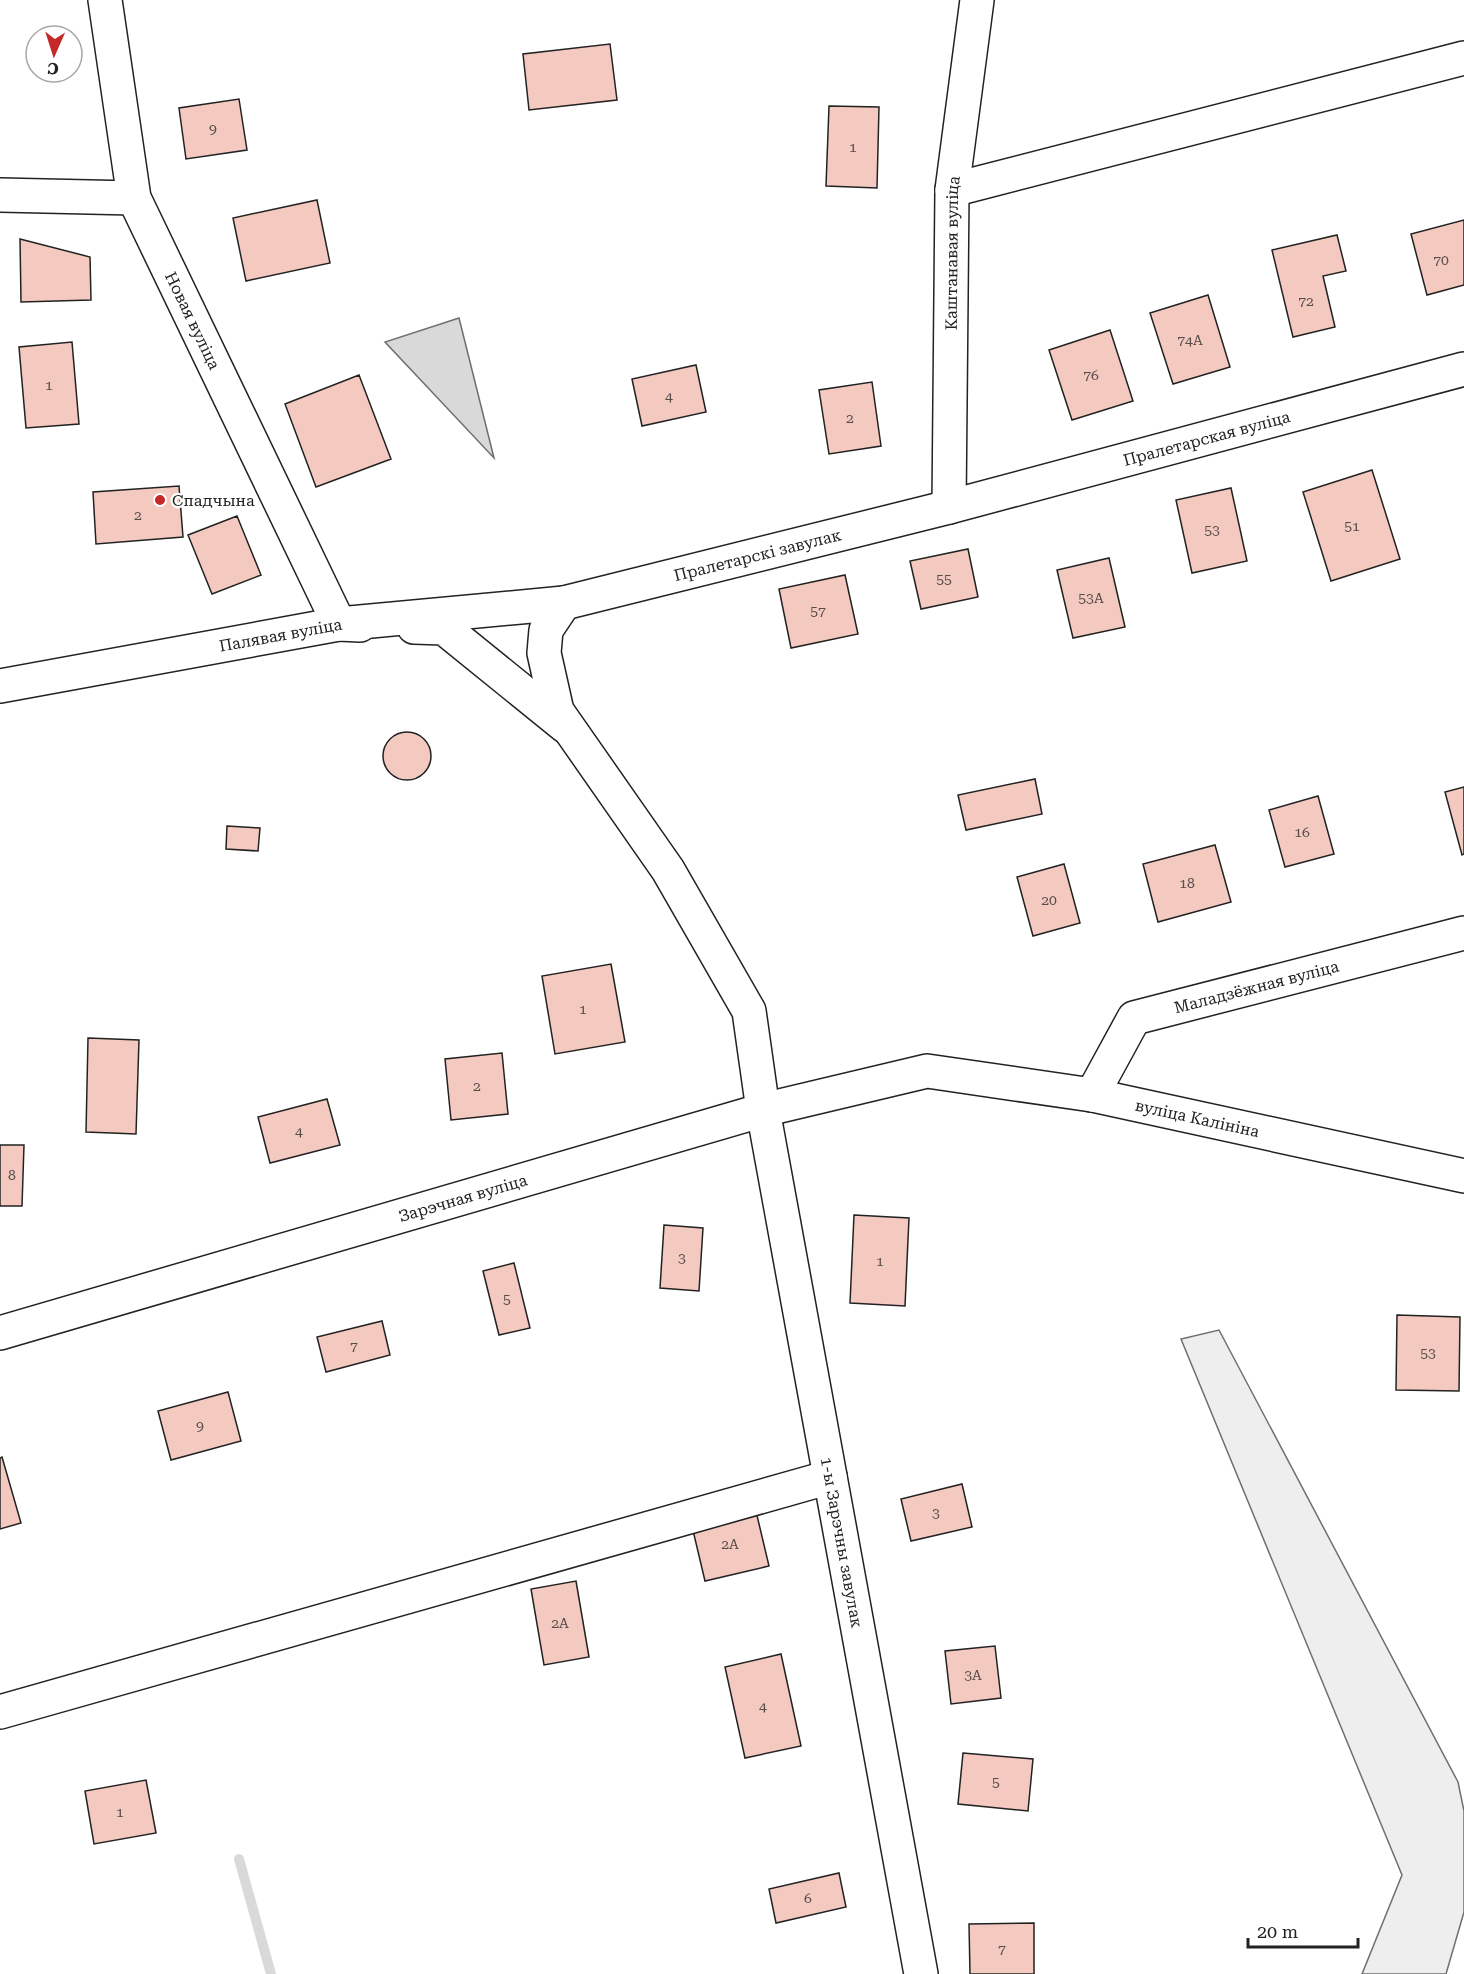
<svg xmlns="http://www.w3.org/2000/svg" width="1464" height="1974" font-family="'Roboto Serif',serif">
  <style>
    .green { fill: #eee; stroke: #6f6f6f; stroke-width: 1.5 }
    .water { fill: #d9d9d9; stroke: #6f6f6f; stroke-width: 1.5 }
    .lines { fill: none; stroke-linecap: round; stroke-linejoin: round }
    .stream { stroke: #d9d9d9; stroke-width: 10 }
    .building { fill: #f3c9c0; stroke: #222; stroke-width: 1.5 }
    .minor-casing { stroke: #222; stroke-width: 36 }
    .major-casing { stroke: #222; stroke-width: 36 }
    .minor { stroke: #fff; stroke-width: 33 }
    .major { stroke: #fff; stroke-width: 33 }
    .poi-dot { fill: #c62828; stroke: #fff; stroke-width: 2 }
    .labels { text-anchor: middle; dominant-baseline: central; stroke-width: 4.5; stroke-linejoin: round; paint-order: stroke }
    .number-label { font-size: 14px; fill: #564c4a }
    .street-label { font-size: 16px; fill: #222; stroke: #fff }
    .poi-label { font-size: 16px; fill: #222; stroke: #fff; text-anchor: start }
  </style>
  <rect width="100%" height="100%" fill="#fff"/>
  <path class="green" d="M 1219,1330 L 1458,1782 L 1464,1811 L 1464,1912 L 1446,1974 L 1362,1974 L 1402,1875 L 1181,1339 Z"/>
  <path class="water" d="M 459,318 L 494,458 L 385,342 Z"/>
  <g class="lines">
    <path class="stream" d="M 239,1859 L 271,1974"/>
  </g>
  <path class="building" d="M 610,44 L 617,100 L 529,110 L 523,54 Z
    M 239,99 L 247,150 L 186,159 L 179,108 Z
    M 829,106 L 879,107 L 877,188 L 826,186 Z
    M 317,200 L 330,263 L 246,281 L 233,218 Z
    M 1464,220 L 1464,285 L 1427,295 L 1411,234 Z
    M 1337,235 L 1346,271 L 1323,276 L 1335,327 L 1293,337 L 1272,250 Z
    M 20,239 L 90,257 L 91,300 L 21,302 Z
    M 1208,295 L 1230,367 L 1173,384 L 1150,313 Z
    M 1110,330 L 1133,401 L 1072,420 L 1049,350 Z
    M 72,342 L 79,424 L 26,428 L 19,347 Z
    M 696,365 L 706,412 L 642,426 L 632,379 Z
    M 359,375 L 391,459 L 316,487 L 285,404 Z
    M 872,382 L 881,446 L 829,454 L 819,390 Z
    M 1372,470 L 1400,559 L 1331,581 L 1303,492 Z
    M 179,486 L 183,537 L 96,544 L 93,492 Z
    M 1231,488 L 1247,561 L 1192,573 L 1176,500 Z
    M 237,516 L 261,575 L 212,594 L 188,535 Z
    M 968,549 L 978,597 L 921,609 L 910,561 Z
    M 1109,558 L 1125,627 L 1073,638 L 1057,570 Z
    M 845,575 L 858,634 L 791,648 L 779,589 Z
    M383 756a24 24 0 1 1 48 0a24 24 0 1 1-48 0Z
    M 1035,779 L 1042,814 L 966,830 L 958,795 Z
    M 1464,787 L 1464,854 L 1462,855 L 1445,792 Z
    M 1318,796 L 1334,854 L 1285,867 L 1269,810 Z
    M 227,826 L 260,828 L 258,851 L 226,849 Z
    M 1215,845 L 1231,902 L 1158,922 L 1143,864 Z
    M 1064,864 L 1080,923 L 1033,936 L 1017,877 Z
    M 611,964 L 625,1042 L 555,1054 L 542,976 Z
    M 88,1038 L 139,1040 L 136,1134 L 86,1132 Z
    M 502,1053 L 508,1114 L 451,1120 L 445,1059 Z
    M 327,1099 L 340,1145 L 270,1163 L 258,1117 Z
    M 0,1145 L 24,1145 L 22,1206 L 0,1206 Z
    M 854,1215 L 909,1218 L 905,1306 L 850,1303 Z
    M 664,1225 L 703,1228 L 699,1291 L 660,1288 Z
    M 514,1263 L 530,1328 L 499,1335 L 483,1271 Z
    M 1397,1315 L 1460,1317 L 1459,1391 L 1396,1390 Z
    M 382,1321 L 390,1355 L 326,1372 L 317,1337 Z
    M 228,1392 L 241,1441 L 171,1460 L 158,1411 Z
    M 2,1457 L 21,1523 L 0,1529 L 0,1458 Z
    M 962,1484 L 972,1527 L 911,1541 L 901,1499 Z
    M 755,1507 L 769,1566 L 705,1581 L 691,1522 Z
    M 576,1581 L 589,1657 L 544,1665 L 531,1589 Z
    M 995,1646 L 1001,1698 L 951,1704 L 945,1651 Z
    M 781,1654 L 801,1746 L 745,1758 L 725,1667 Z
    M 963,1753 L 1033,1759 L 1028,1811 L 958,1804 Z
    M 146,1780 L 156,1833 L 94,1844 L 85,1791 Z
    M 839,1873 L 846,1907 L 776,1923 L 769,1889 Z
    M 1034,1923 L 1034,1974 L 970,1974 L 969,1924 Z"/>
  <g class="lines">
    <defs>
      <g id="minor">
        <path id="s1" d="M 105,0 L 134,198 L 339,624 L 360,625"/>
        <path d="M 952,190 L 1464,58"/>
        <path d="M 0,195 L 134,198"/>
        <path id="s2" d="M 949,507 L 952,190 L 977,0"/>
        <path id="s3" d="M 564,603 L 546,630 L 544,653 L 557,711 L 668,870 L 749,1011 L 763,1110 L 921,1974"/>
        <path d="M 414,627 L 444,628 L 565,726"/>
        <path id="s4" d="M 0,686 L 339,624 L 564,603 L 949,507 L 1464,369"/>
        <path id="s5" d="M 1092,1095 L 1134,1018 L 1464,933"/>
        <path d="M 0,1712 L 830,1477"/>
      </g>
      <g id="major">
        <path id="s6" d="M 0,1333 L 763,1110 L 927,1071 L 1092,1095 L 1464,1176"/>
      </g>
    </defs>
    <use href="#minor" class="minor-casing"/>
    <use href="#major" class="major-casing"/>
    <use href="#minor" class="minor"/>
    <use href="#major" class="major"/>
  </g>
  <circle class="poi-dot" cx="160" cy="500" r="6"/>
  <g class="labels">
    <g class="number-label">
      <text x="213" y="129">9</text>
      <text x="853" y="147">1</text>
      <text x="1441" y="260">70</text>
      <text x="1306" y="301">72</text>
      <text x="1190" y="340">74А</text>
      <text x="1091" y="375">76</text>
      <text x="49" y="385">1</text>
      <text x="669" y="396">4</text>
      <text x="850" y="418">2</text>
      <text x="138" y="515">2</text>
      <text x="1352" y="526">51</text>
      <text x="1212" y="530">53</text>
      <text x="944" y="579">55</text>
      <text x="1091" y="598">53А</text>
      <text x="818" y="611">57</text>
      <text x="1302" y="832">16</text>
      <text x="1187" y="883">18</text>
      <text x="1049" y="900">20</text>
      <text x="583" y="1009">1</text>
      <text x="477" y="1086">2</text>
      <text x="299" y="1131">4</text>
      <text x="12" y="1175">8</text>
      <text x="682" y="1258">3</text>
      <text x="880" y="1261">1</text>
      <text x="507" y="1299">5</text>
      <text x="354" y="1346">7</text>
      <text x="1428" y="1353">53</text>
      <text x="200" y="1426">9</text>
      <text x="936" y="1513">3</text>
      <text x="730" y="1544">2А</text>
      <text x="560" y="1623">2А</text>
      <text x="973" y="1675">3А</text>
      <text x="763" y="1706">4</text>
      <text x="996" y="1782">5</text>
      <text x="120" y="1812">1</text>
      <text x="808" y="1898">6</text>
      <text x="1002" y="1949">7</text>
    </g>
    <g class="street-label">
      <text stroke="none"><textPath href="#s2" startOffset="254">Каштанавая вуліца</textPath></text>
      <text stroke="none"><textPath href="#s1" startOffset="336">Новая вуліца</textPath></text>
      <text stroke="none"><textPath href="#s4" startOffset="1234">Пралетарская вуліца</textPath></text>
      <text stroke="none"><textPath href="#s4" startOffset="770">Пралетарскі завулак</textPath></text>
      <text stroke="none"><textPath href="#s4" startOffset="285">Палявая вуліца</textPath></text>
      <text stroke="none"><textPath href="#s5" startOffset="214">Маладзёжная вуліца</textPath></text>
      <text stroke="none"><textPath href="#s6" startOffset="1238">вуліца Калініна</textPath></text>
      <text stroke="none"><textPath href="#s6" startOffset="482">Зарэчная вуліца</textPath></text>
      <text stroke="none"><textPath href="#s3" startOffset="1011">1-ы Зарэчны завулак</textPath></text>
    </g>
    <g class="poi-label">
      <text x="172" y="500">Спадчына</text>
    </g>
  </g>
  <g transform="translate(54 54) rotate(183)"><circle r="28" fill="#ffffff" stroke="#a7a7a7" stroke-width="1.5"/>
  <path d="M0-4.5L10 22L0 15L-10 22Z" fill="#c62828"/>
  <text y="-9" font-size="16" font-weight="bold" text-anchor="middle" fill="#222222">С</text>
  </g>
  <path d="M1248 1938v9h110v-9" fill="none" stroke="#222222" stroke-width="3"/>
  <text x="1257" y="1938" font-size="18" fill="#222222" stroke="#ffffff" stroke-width="4.5" paint-order="stroke">20 m</text>
</svg>
